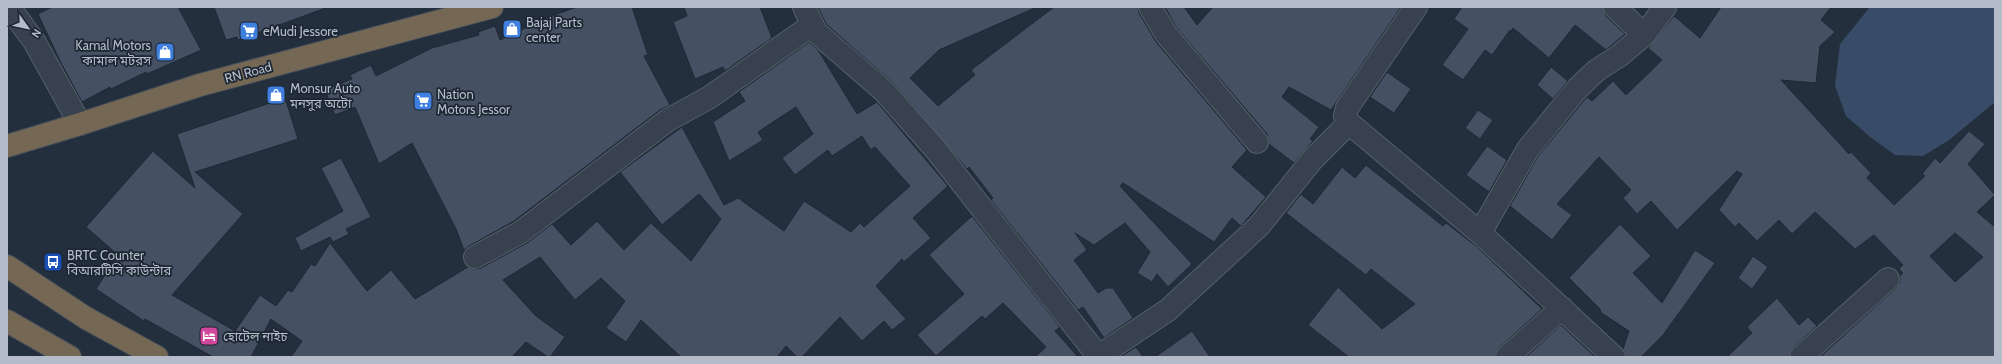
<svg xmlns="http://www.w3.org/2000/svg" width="2002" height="364" font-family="Cabin,'Noto Sans Bengali',sans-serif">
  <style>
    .water { fill: #394c67 }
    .building { fill: #455162; stroke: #1f2835; fill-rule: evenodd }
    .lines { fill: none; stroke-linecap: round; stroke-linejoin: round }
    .minor-casing { stroke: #565f6c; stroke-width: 24 }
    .highway-casing { stroke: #434c59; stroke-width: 24 }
    .minor { stroke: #38414e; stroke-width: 22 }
    .highway { stroke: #746855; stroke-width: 22 }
    .labels { text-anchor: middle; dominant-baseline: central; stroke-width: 3.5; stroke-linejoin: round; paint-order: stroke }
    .poi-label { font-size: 13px; fill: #b4bcc9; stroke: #1d2633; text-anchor: start }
    .street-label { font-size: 13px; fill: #b4bcc9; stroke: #1d2633 }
  </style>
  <rect width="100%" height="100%" fill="#242f3e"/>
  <path class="water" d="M 1870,7 L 1995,7 L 1995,102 L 1949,140 L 1923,156 L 1895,155 L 1869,136 L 1846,116 L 1835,86 L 1840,44 Z"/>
  <path class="building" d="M 52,7 L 178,7 L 201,50 L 147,74 L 146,72 L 111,89 L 110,87 L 82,102 L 60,61 L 38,14 Z
    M 214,7 L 323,7 L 323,9 L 238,40 L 237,37 L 226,40 Z
    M 577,7 L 632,7 L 648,55 L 644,56 L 670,105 L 660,110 L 514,221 L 469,246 L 464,250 L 456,229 L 412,143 L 379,164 L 355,107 L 335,115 L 325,90 L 352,79 L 350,75 L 371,65 L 376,76 L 432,48 L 479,35 L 478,32 L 495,26 L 500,40 L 546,18 Z
    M 684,7 L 760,7 L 772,38 L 725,71 L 723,67 L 695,79 L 673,22 L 687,16 Z
    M 818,7 L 1037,7 L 939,50 L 910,78 L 938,106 L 975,75 L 971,70 L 1054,7 L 1138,7 L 1139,13 L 1156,42 L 1247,150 L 1232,167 L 1266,197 L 1241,226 L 1232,218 L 1214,242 L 1123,183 L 1120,186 L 1192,264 L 1168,287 L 1157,274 L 1152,282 L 1137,273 L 1150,252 L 1125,223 L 1094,245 L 1075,233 L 1087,250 L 1074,260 L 1098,293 L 1106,288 L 1113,288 L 1133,318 L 1104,338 L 1083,307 L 1078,310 L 991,200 L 993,198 L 969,167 L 967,169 L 894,84 L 826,24 Z
    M 1165,7 L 1184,7 L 1197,25 L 1213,7 L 1401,7 L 1331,110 L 1289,87 L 1282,97 L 1319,127 L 1310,139 L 1313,141 L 1294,163 L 1269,144 L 1267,134 L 1176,27 Z
    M 1462,7 L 1603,7 L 1606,16 L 1625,34 L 1606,50 L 1575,25 L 1549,58 L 1513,28 L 1511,31 L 1510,30 L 1492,55 L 1485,50 L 1463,80 L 1442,65 L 1468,29 L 1454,19 Z
    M 1721,7 L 1831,7 L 1821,20 L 1835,32 L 1820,46 L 1816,83 L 1781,80 L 1849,154 L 1851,152 L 1871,173 L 1867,178 L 1894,205 L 1925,176 L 1922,174 L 1935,158 L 1940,163 L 1969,131 L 1985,144 L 1968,164 L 1995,195 L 1977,212 L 1995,227 L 1995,357 L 1820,357 L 1896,288 L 1900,282 L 1900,276 L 1903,273 L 1899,269 L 1903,265 L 1874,235 L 1855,249 L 1815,212 L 1792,234 L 1779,220 L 1757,241 L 1739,223 L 1735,227 L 1719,210 L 1742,174 L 1737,171 L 1677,230 L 1651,201 L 1637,214 L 1623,198 L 1631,190 L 1599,157 L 1557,204 L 1572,215 L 1552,240 L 1510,206 L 1538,156 L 1587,97 L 1592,101 L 1613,81 L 1626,95 L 1662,60 L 1648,48 L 1674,16 L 1700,38 ZM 1955,233 L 1983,257 L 1955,282 L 1930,256 Z
    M 809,42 L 818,50 L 857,114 L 877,102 L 948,186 L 913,218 L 931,238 L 904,262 L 902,259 L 876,286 L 906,319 L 892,330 L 884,321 L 862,341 L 840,317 L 802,357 L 797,357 L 786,346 L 777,357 L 681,357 L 641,320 L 626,342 L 606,328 L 625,301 L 601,278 L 575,300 L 540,257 L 503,280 L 536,316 L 565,337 L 550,357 L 548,357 L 526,342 L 512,357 L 291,357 L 302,341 L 271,319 L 251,357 L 213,357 L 145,319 L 144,321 L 96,289 L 118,255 L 86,227 L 153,151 L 195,188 L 177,134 L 285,98 L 298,139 L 195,172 L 243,214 L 172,295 L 235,331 L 260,295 L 276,306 L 288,290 L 292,292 L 311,264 L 315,266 L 330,243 L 367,291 L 391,270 L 415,299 L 468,267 L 474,269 L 481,268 L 527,243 L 552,224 L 571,245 L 597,221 L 624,250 L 651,223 L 691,261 L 721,219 L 699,194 L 662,225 L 620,172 L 682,127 L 724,205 L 738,198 L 784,231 L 804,201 L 851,232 L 860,223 L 864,227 L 910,186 L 875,147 L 871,150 L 862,136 L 832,156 L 828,150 L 795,175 L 782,158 L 813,134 L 796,107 L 758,132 L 763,140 L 729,161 L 713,122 L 745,101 L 739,92 Z
    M 1551,67 L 1568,81 L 1553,99 L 1537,85 Z
    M 1387,72 L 1411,89 L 1394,113 L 1370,97 Z
    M 1478,110 L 1493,120 L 1480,139 L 1465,128 Z
    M 1487,146 L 1507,160 L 1489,192 L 1466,175 Z
    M 341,158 L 371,217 L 346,229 L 349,234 L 333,242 L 330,237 L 301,251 L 295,238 L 343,211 L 321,168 Z
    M 1366,165 L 1443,226 L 1446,223 L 1476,246 L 1542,309 L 1499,348 L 1495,357 L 1349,357 L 1308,325 L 1338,287 L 1382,329 L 1415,304 L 1371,269 L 1366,275 L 1286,213 L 1301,194 L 1313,204 L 1342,167 L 1355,178 Z
    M 972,216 L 1060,327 L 1055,331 L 1078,357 L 1035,357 L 1046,347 L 1003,303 L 985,319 L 982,316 L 936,356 L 917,335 L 964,294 L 929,255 Z
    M 1620,224 L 1651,256 L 1633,273 L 1662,303 L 1695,250 L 1715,263 L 1663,335 L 1641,357 L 1626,357 L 1623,349 L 1629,331 L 1600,312 L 1601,310 L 1569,278 Z
    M 1753,256 L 1768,267 L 1752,289 L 1738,278 Z
    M 1777,298 L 1799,325 L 1808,317 L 1817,326 L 1793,348 L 1789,357 L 1727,357 L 1752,333 L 1747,327 Z
    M 1561,325 L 1595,357 L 1526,357 Z
    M 1192,331 L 1210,357 L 1155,357 Z
    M 1136,347 L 1143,357 L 1120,357 Z"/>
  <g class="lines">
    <defs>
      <path id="minor" d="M 9,7 L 34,41 L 80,124
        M 804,7 L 816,32 L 885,92 L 936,150 L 1099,357
        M 1150,7 L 1166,34 L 1257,142
        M 1416,7 L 1347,108 L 1345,116 L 1349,123 L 1480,233 L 1614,357
        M 1615,7 L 1644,35
        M 1480,233 L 1528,149 L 1578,88 L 1597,70 L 1619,56 L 1644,35 L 1665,7
        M 475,257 L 521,232 L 668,120 L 710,97 L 812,25
        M 1099,356 L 1168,310 L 1259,226 L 1312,160 L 1349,123
        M 1507,357 L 1562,308
        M 1801,357 L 1888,279"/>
      <path id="highway" d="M 7,146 L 80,124 L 200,85 L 492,7
        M 7,266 L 86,318 L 157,357
        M 7,321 L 70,357"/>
    </defs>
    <use href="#minor" class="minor-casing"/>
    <use href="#highway" class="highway-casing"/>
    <use href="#minor" class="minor"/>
    <use href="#highway" class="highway"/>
  </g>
  <defs>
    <symbol id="shop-square" viewBox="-11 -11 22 22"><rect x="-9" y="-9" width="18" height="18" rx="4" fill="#3f7fe0" stroke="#1d2633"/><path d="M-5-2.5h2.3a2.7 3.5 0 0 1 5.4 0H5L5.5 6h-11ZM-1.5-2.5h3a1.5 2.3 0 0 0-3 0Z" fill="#fff"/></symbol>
    <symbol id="supermarket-square" viewBox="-11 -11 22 22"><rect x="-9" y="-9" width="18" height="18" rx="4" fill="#3f7fe0" stroke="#1d2633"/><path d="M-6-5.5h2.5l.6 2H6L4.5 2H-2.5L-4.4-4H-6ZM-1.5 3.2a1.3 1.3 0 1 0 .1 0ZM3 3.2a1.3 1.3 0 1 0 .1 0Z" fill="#fff"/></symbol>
    <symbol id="bus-square" viewBox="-11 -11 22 22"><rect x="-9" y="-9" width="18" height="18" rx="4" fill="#1a4fb4" stroke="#1d2633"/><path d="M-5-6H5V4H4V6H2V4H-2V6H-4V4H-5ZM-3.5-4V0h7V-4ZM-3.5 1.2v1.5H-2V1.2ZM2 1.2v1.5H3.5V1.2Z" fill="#fff"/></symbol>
    <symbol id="hotel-square" viewBox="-11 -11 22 22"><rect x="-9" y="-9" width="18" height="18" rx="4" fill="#d1479c" stroke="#1d2633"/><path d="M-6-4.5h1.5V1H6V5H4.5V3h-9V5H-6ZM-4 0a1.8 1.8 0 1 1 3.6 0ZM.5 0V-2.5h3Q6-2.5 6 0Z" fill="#fff"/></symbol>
  </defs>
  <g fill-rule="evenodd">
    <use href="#shop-square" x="501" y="18" width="22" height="22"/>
    <use href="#supermarket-square" x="238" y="20" width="22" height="22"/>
    <use href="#shop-square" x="154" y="41" width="22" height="22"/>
    <use href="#shop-square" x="265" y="84" width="22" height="22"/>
    <use href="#supermarket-square" x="412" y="90" width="22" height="22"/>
    <use href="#bus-square" x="42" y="251" width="22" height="22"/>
    <use href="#hotel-square" x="198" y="325" width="22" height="22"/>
  </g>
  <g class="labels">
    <g class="poi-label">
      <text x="526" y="22">Bajaj Parts<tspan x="526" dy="15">center</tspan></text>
      <text x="263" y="31">eMudi Jessore</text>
      <text x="151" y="45" text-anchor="end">Kamal Motors<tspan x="151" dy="15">কামাল মটরস</tspan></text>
      <text x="290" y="88">Monsur Auto<tspan x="290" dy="15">মনসুর অটো</tspan></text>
      <text x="437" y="94">Nation<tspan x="437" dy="15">Motors Jessor</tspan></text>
      <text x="67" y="255">BRTC Counter<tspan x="67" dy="15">বিআরটিসি কাউন্টার</tspan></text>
      <text x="223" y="336">হোটেল নাইচ</text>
    </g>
    <g class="street-label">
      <text transform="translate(248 72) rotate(-15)">RN Road</text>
    </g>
  </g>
  <rect width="2002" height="364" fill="none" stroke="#b4bcc9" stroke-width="16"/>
  <g transform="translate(28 28) rotate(123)" stroke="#1d2633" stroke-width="3" paint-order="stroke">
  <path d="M0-3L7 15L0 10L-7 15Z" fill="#b4bcc9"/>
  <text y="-6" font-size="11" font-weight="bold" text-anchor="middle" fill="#b4bcc9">N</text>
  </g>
</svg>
